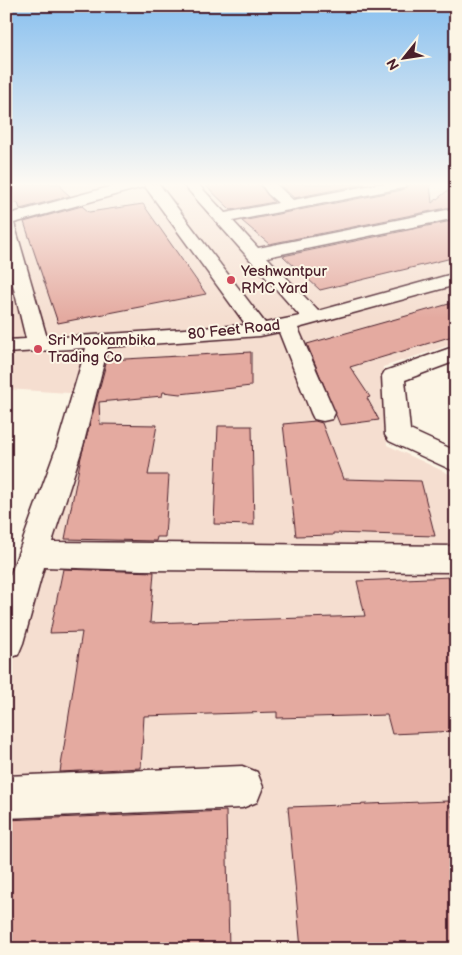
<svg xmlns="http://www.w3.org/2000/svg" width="462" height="955" font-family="'Balsamiq Sans',sans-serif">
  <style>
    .built { fill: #f5ded0 }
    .building { fill: #e4aaa0; stroke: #4a1f2b }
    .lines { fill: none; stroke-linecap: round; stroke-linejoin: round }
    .minor-casing { stroke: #4a1f2b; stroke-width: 3 }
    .minor { fill: #fcf5e5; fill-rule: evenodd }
    .poi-dot { fill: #d1495b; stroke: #fcf5e5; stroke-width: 2 }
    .labels { text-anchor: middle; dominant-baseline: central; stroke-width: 4; stroke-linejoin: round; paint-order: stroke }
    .far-poi-label { font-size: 15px; fill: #4a1f2b; stroke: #fcf5e5; text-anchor: start }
    .far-street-label { font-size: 15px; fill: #4a1f2b; stroke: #fcf5e5 }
  </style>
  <rect width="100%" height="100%" fill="#fcf5e5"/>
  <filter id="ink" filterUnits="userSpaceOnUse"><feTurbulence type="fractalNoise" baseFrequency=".02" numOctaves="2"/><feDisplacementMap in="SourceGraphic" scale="10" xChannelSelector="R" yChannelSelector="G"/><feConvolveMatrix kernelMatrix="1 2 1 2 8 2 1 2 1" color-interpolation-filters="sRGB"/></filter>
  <g filter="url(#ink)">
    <path class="built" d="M 6,184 L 266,184 L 301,216 L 448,189 L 453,184 L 456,184 L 456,343 L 383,367 L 387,445 L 456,477 L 456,949 L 6,949 L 6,656 L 85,394 L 6,389 Z"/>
    <path class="building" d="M 6,184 L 61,184 L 62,189 L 70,196 L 20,209 L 18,203 L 6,205 Z
      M 204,184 L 259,184 L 274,202 L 231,210 Z
      M 279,184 L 365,184 L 294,198 Z
      M 411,184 L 430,184 L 432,203 L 456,184 L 456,206 L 269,244 L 242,221 L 402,190 Z
      M 143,204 L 206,294 L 58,323 L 24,222 L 82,206 L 89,212 Z
      M 456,220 L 456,257 L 320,290 L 283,256 Z
      M 456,302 L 456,335 L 350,367 L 370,397 L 367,398 L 379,420 L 340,425 L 307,344 Z
      M 251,352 L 251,386 L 180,394 L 163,392 L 162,396 L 99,402 L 100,424 L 157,425 L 148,475 L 169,475 L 165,537 L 157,537 L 156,541 L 65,539 L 81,457 L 107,360 Z
      M 315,421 L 322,423 L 343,479 L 421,481 L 435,536 L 333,533 L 333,535 L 296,536 L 283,424 Z
      M 218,426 L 252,426 L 254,525 L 214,524 Z
      M 63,569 L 154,572 L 150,623 L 365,616 L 357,581 L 451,577 L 456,590 L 456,731 L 392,734 L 387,715 L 277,718 L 277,712 L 144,716 L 141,768 L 60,772 L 82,632 L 50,633 Z
      M 449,801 L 456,827 L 456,949 L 301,949 L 288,807 Z
      M 226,811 L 229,949 L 6,949 L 6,820 Z"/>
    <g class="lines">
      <defs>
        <path id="minor" d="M 120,184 L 159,184 L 265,323 L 300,316 L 183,184 L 198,184 L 225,213 L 278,203 L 268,194 L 261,184 L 276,184 L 293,200 L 377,184 L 409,184 L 402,188 L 233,221 L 258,248 L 456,208 L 456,218 L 267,257 L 318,311 L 456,273 L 456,285 L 298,328 L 335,413 L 332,419 L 323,421 L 314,419 L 311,413 L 279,332 L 260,336 L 108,347 L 83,446 L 52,542 L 456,546 L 456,572 L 142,570 L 44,567 L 23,643 L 18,655 L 6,659 L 6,587 L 57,446 L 86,348 L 6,353 L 6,340 L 26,339 L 6,256 L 6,215 ZM 144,185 L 246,325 L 47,338 L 14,223 L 143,187 Z
          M 456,346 L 456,361 L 405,380 L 410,430 L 456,451 L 456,472 L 389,441 L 385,435 L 382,376 L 385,371 Z
          M 242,766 L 257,772 L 263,787 L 257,802 L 242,808 L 6,818 L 6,776 Z"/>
      </defs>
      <use href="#minor" class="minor-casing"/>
      <use href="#minor" class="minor"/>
    </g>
  </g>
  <linearGradient id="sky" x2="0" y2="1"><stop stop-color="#89c0ef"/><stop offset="0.58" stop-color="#fefaf3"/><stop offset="1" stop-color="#fefaf3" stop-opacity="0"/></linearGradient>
  <rect width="462" height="318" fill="url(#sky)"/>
  <g class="poi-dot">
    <circle cx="231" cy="280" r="5"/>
    <circle cx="38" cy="349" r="5"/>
  </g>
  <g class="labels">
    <g class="far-poi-label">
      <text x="241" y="271">Yeshwantpur<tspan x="241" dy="17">RMC Yard</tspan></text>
      <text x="48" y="340">Sri Mookambika<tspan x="48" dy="17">Trading Co</tspan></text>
    </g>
    <g class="far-street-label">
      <text transform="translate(234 330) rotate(-6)">80 Feet Road</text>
    </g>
  </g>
  <rect width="462" height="955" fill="none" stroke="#fcf5e5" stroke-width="25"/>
  <rect x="12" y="12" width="437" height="930" fill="none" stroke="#4a1f2b" stroke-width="2" filter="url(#ink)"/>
  <g transform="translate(404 58) rotate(240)" stroke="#fcf5e5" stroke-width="4" paint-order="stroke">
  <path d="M0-4L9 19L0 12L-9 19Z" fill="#4a1f2b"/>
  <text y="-8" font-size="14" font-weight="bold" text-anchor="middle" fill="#4a1f2b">N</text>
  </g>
</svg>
